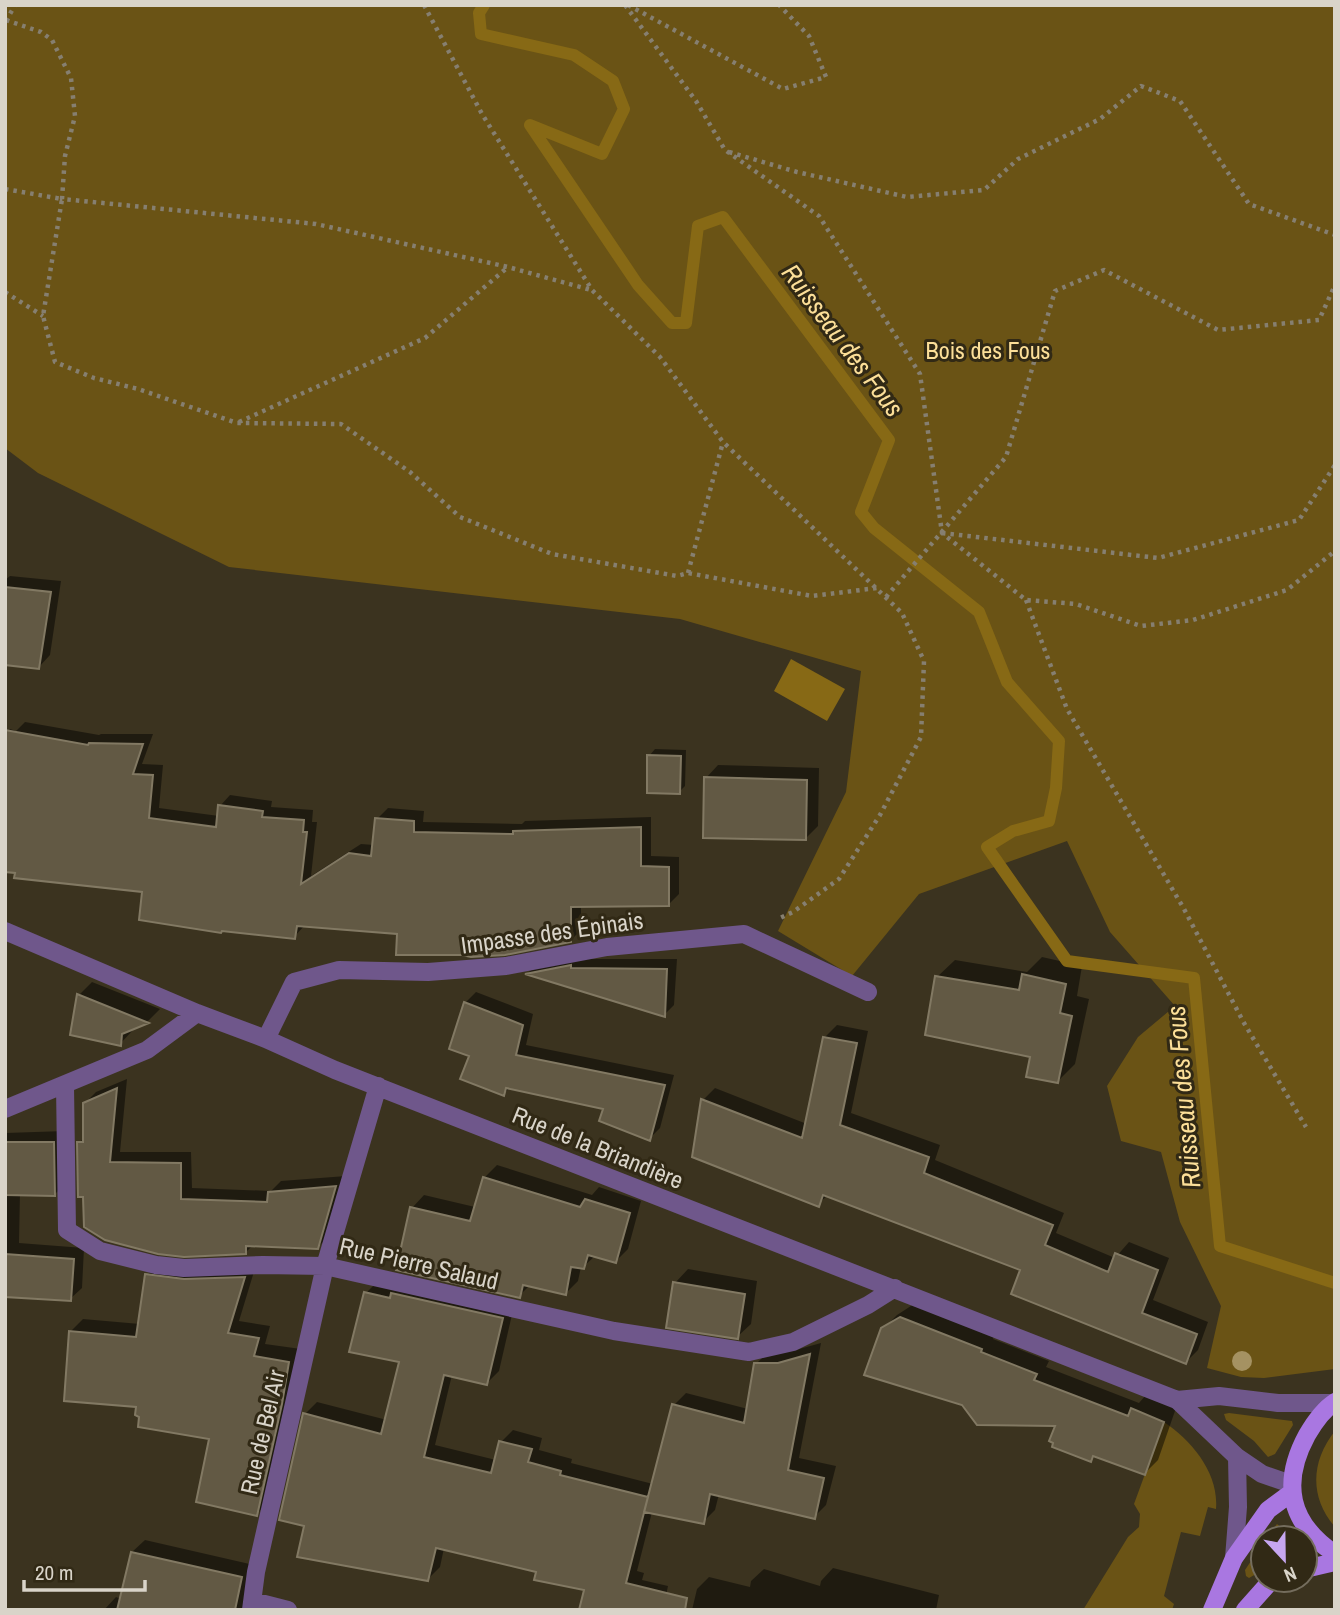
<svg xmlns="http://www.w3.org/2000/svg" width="1340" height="1615" font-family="'Archivo Narrow',sans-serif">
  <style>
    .green { fill: #6a5315 }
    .water { fill: #876915 }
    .shadow { fill: #0007 }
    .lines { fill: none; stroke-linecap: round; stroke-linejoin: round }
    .stream { stroke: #876915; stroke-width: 12 }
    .building { fill: #625944; stroke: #827963; stroke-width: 2 }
    .path { stroke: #867f70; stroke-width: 4.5; stroke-dasharray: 3.5 5; stroke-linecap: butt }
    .minor { stroke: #6f578b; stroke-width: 18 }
    .major { stroke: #a977e1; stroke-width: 18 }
    .tree { fill: #a59262 }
    .labels { text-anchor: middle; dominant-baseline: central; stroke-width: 6; stroke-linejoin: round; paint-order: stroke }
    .park-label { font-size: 24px; fill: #fcdf98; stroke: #312915 }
    .street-label { font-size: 24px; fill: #d9d4c9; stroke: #312915 }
    .water-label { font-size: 26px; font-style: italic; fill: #fcdf98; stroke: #312915 }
  </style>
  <rect width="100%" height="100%" fill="#3b331f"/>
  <path class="green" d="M 5,5 L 1335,5 L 1335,1369 L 1264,1378 L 1241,1377 L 1207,1368 L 1221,1306 L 1180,1222 L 1161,1152 L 1121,1141 L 1107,1086 L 1138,1037 L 1175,1006 L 1110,932 L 1067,841 L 919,894 L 852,976 L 778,931 L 846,792 L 861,671 L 680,619 L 229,567 L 38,473 L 5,448 Z
    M 1229,1413 L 1292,1421 L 1293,1425 L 1275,1454 L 1268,1457 L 1254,1441 L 1226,1420 L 1224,1414 Z
    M 1164,1422 C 1192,1441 1219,1473 1216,1509 L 1208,1507 L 1200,1536 L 1181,1532 L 1164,1596 L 1174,1604 L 1172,1610 L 1083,1610 L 1128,1537 L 1139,1527 L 1140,1514 L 1134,1504 Z
    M 1335,1431 L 1335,1527 C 1309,1497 1311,1461 1335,1431 Z
    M 1277,1524 L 1292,1538 L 1266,1538 Z
    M 1263,1543 L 1263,1570 L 1249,1578 L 1246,1576 L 1245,1570 Z"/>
  <path class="water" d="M 791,659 L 845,689 L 827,721 L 774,691 Z"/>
  <path class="shadow" d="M 10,576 L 61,581 L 50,655 L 39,667 L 5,617 L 5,580 Z
    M 25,722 L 99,735 L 101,734 L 153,734 L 142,764 L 163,765 L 159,808 L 219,816 L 220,806 L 230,795 L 272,801 L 271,807 L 313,810 L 312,822 L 317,822 L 311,876 L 361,844 L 374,845 L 377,819 L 388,808 L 424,811 L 423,822 L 522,824 L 525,821 L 651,817 L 651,856 L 679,857 L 679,894 L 669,904 L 581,905 L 581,930 L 570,941 L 399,932 L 305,925 L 294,937 L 144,891 L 5,734 L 10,729 L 16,731 Z
    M 655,749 L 686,750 L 685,786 L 679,792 L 649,756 Z
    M 718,765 L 819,768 L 818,826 L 806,838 L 706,778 Z
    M 1042,957 L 1082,966 L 1077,996 L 1089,999 L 1075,1064 L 1058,1081 L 1032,1055 L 937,977 L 955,960 L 1027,972 Z
    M 581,959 L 677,959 L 674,1005 L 664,1015 L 528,973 L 537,964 Z
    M 92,982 L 160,1009 L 148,1021 L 134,1027 L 133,1030 L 120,1044 L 72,1034 L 79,995 Z
    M 476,992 L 533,1014 L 526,1045 L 674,1075 L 660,1128 L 649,1139 L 606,1108 L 511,1087 L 503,1094 L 471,1055 L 465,1003 Z
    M 837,1025 L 868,1031 L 851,1113 L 940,1145 L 935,1160 L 1064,1213 L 1056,1233 L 1115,1258 L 1129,1242 L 1169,1258 L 1153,1300 L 1208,1322 L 1198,1350 L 1186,1362 L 1023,1269 L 828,1195 L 818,1204 L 694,1156 L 703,1100 L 715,1088 L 807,1124 L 824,1038 Z
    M 127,1079 L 120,1152 L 191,1152 L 192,1188 L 271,1191 L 281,1181 L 346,1176 L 329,1236 L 318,1247 L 254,1244 L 245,1253 L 79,1143 L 85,1137 L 85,1103 L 96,1092 Z
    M 65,1131 L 66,1183 L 54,1195 L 20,1193 L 19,1243 L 84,1248 L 82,1288 L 70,1299 L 5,1295 L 5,1133 Z
    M 497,1165 L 592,1195 L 599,1187 L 641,1201 L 628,1249 L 616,1261 L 595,1256 L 583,1267 L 581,1267 L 578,1281 L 566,1293 L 530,1285 L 519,1296 L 412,1208 L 424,1195 L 475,1207 L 484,1178 Z
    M 160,1262 L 256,1265 L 239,1321 L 270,1326 L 265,1344 L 301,1349 L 269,1501 L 257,1514 L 211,1438 L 138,1406 L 70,1332 L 83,1319 L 140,1324 L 147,1275 Z
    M 688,1269 L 757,1281 L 751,1324 L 737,1337 L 675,1283 Z
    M 378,1281 L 514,1306 L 499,1371 L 487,1383 L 452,1375 L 435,1445 L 496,1460 L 501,1442 L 513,1430 L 542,1438 L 539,1450 L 572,1459 L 571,1463 L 653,1484 L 674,1405 L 686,1393 L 748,1409 L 756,1364 L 769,1351 L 792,1351 L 821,1343 L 799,1458 L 836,1466 L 826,1505 L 814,1517 L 719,1494 L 715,1510 L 703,1522 L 652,1512 L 637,1571 L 644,1573 L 642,1580 L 668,1586 L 663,1610 L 538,1571 L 444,1548 L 440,1567 L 428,1579 L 306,1525 L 305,1414 L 317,1402 L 387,1420 L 402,1360 L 366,1293 Z
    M 914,1304 L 994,1336 L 993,1339 L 1049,1361 L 1046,1367 L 1139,1403 L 1145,1396 L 1176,1408 L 1158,1460 L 1145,1473 L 1096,1455 L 1091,1460 L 1057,1424 L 963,1404 L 883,1329 L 897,1315 Z
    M 145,1540 L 254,1565 L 246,1597 L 298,1610 L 104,1610 L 116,1597 L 121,1599 L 132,1552 Z
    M 833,1568 L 939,1595 L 936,1610 L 692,1610 L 697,1589 L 709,1577 L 750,1587 L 751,1581 L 764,1569 L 820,1586 L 821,1581 Z"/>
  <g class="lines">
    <path class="stream" d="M 484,5 L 479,13 L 481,34 L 574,55 L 613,81 L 624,109 L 602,154 L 530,125 L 638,285 L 672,323 L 686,323 L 698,226 L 723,217 L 889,440 L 861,512 L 874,528 L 979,612 L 1007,682 L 1059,741 L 1056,788 L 1049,821 L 1013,831 L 987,847 L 1067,961 L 1194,978 L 1220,1246 L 1335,1283"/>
  </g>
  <path class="building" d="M 5,587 L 51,592 L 39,669 L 5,665 Z
    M 5,730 L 88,745 L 89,743 L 143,744 L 133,774 L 153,775 L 149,818 L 216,827 L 218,805 L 263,811 L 262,817 L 304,820 L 303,832 L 307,832 L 301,884 L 349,853 L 371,856 L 375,818 L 414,821 L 414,832 L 513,834 L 513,831 L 641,827 L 641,866 L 669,867 L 669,906 L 571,907 L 571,942 L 505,955 L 471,957 L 462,955 L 396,955 L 397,934 L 297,926 L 295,939 L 222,931 L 221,933 L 139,920 L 142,892 L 14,878 L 15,873 L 5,872 Z
    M 647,755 L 681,756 L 680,794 L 647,793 Z
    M 704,777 L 807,780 L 806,840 L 703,838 Z
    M 571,965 L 571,968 L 667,969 L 665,1017 L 525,974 Z
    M 1022,974 L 1066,984 L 1060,1013 L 1072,1016 L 1058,1083 L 1026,1077 L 1030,1057 L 925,1035 L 935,976 L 1019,990 Z
    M 77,994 L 149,1023 L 122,1034 L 121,1046 L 70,1035 Z
    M 464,1002 L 523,1025 L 516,1055 L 665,1085 L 650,1141 L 599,1121 L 603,1109 L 506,1088 L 504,1096 L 460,1079 L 469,1056 L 449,1049 Z
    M 823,1037 L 857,1043 L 840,1125 L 929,1157 L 924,1173 L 1053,1225 L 1045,1245 L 1108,1272 L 1115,1253 L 1158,1270 L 1142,1313 L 1197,1334 L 1186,1364 L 1011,1294 L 1020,1270 L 823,1195 L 819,1207 L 692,1157 L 701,1099 L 802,1138 Z
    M 117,1088 L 110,1162 L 181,1163 L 181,1199 L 267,1202 L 268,1192 L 336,1186 L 318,1249 L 246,1246 L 246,1254 L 184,1257 L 158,1254 L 105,1240 L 84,1227 L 83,1197 L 78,1197 L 77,1142 L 83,1142 L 83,1103 Z
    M 5,1142 L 54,1142 L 55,1196 L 5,1195 Z
    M 483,1177 L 580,1207 L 585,1199 L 630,1213 L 616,1263 L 588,1255 L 584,1269 L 571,1267 L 566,1295 L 523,1285 L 520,1298 L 396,1270 L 410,1207 L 470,1221 Z
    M 5,1254 L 74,1259 L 71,1301 L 5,1297 Z
    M 145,1274 L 184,1279 L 245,1277 L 228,1333 L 259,1338 L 254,1356 L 289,1362 L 282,1404 L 257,1516 L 196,1502 L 209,1439 L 138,1427 L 139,1417 L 135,1415 L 136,1407 L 64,1401 L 69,1331 L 136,1337 Z
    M 673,1282 L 745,1294 L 738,1339 L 666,1328 Z
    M 364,1292 L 390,1298 L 391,1293 L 503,1318 L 487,1385 L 444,1375 L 424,1457 L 491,1473 L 499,1441 L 532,1449 L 528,1462 L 561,1471 L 560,1475 L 648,1497 L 626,1583 L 687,1598 L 685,1610 L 579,1610 L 584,1590 L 534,1580 L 536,1572 L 436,1548 L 428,1581 L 297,1557 L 304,1526 L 279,1520 L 303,1413 L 381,1434 L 399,1362 L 349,1352 Z
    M 900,1317 L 982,1349 L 981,1352 L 1037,1374 L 1034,1380 L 1128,1416 L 1131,1408 L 1164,1422 L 1145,1475 L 1093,1456 L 1091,1462 L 1052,1447 L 1053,1443 L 1049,1441 L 1055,1426 L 977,1425 L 962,1405 L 864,1375 L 881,1328 Z
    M 810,1354 L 788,1470 L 824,1478 L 815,1519 L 710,1494 L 704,1524 L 644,1512 L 672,1404 L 744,1423 L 754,1363 L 778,1363 Z
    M 131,1552 L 242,1577 L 235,1610 L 117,1610 Z"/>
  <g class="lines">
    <path class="path" d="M 424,5 L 482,114 L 592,290 L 660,357 L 723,442 L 902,613 L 924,661 L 921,737 L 880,815 L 839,879 L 793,912 L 780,918
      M 625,5 L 696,101 L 725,150 L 819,216 L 920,374 L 942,533 L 1026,600 L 1076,604 L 1141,626 L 1193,620 L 1287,590 L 1335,551
      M 628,5 L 783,89 L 826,77 L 809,36 L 779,5
      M 6,20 L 41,32 L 52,40 L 71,78 L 75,116 L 65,156 L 62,199 L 316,224 L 508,267 L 591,290
      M 6,21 L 15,5
      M 729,152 L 797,172 L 907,197 L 984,190 L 1018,159 L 1100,119 L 1141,86 L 1180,101 L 1249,204 L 1335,235
      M 5,189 L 62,199 L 43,316 L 55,362 L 94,378 L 138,389 L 237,423 L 341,424 L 410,472 L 460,517 L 552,554 L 677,576 L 688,573 L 812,596 L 877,588
      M 5,292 L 43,316
      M 239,422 L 425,338 L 508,267
      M 942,533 L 1158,558 L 1299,520 L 1335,465
      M 688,573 L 723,442
      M 886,597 L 1006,457 L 1055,291 L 1104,270 L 1218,330 L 1319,320 L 1335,285
      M 1026,600 L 1067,709 L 1184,909 L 1244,1023 L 1306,1127"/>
    <path class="minor" d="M 5,931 L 197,1013 L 266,1039 L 335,1070 L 1177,1400 L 1237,1457 L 1262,1474 L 1291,1484
      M 266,1039 L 294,982 L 339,970 L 428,972 L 506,966 L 607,947 L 744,934 L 868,992
      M 65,1085 L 67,1230 L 100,1251 L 156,1265 L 184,1268 L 263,1265 L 325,1266 L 614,1331 L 749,1352 L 793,1342 L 868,1305 L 895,1288
      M 5,1109 L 147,1050 L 197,1013
      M 1177,1400 L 1219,1396 L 1278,1403 L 1332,1403
      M 1234,1558 L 1238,1507 L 1237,1457
      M 253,1601 L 288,1610
      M 251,1610 L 256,1572 L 325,1266 L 378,1086"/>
    <path class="major" d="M 1335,1402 C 1324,1409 1314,1423 1307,1435 C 1281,1483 1289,1523 1335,1554
      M 1305,1569 L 1335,1562
      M 1212,1610 L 1234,1558 L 1268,1510 L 1291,1493
      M 1245,1610 L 1269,1583 L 1277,1580"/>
  </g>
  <circle class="tree" cx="1242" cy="1361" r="10"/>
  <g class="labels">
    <g class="park-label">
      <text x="988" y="350">Bois des Fous</text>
    </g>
    <g class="street-label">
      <text transform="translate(552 932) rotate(-8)">Impasse des Épinais</text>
      <text transform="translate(598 1147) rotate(22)">Rue de la Briandière</text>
      <text transform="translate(419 1263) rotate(13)">Rue Pierre Salaud</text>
      <text transform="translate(262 1432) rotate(-77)">Rue de Bel Air</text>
    </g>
    <g class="water-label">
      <text transform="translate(843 340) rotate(53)">Ruisseau des Fous</text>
      <text transform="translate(1183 1097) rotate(-95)">Ruisseau des Fous</text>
    </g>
  </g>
  <rect width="1340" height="1615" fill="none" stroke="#d9d4c9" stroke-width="14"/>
  <g transform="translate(1284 1559) rotate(158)"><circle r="33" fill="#312915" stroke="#746d5d" stroke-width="2"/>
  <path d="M0-5L12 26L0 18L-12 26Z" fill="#c6a6f0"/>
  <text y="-10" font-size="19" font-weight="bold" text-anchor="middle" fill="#d9d4c9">N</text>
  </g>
  <path d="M24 1580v10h121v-10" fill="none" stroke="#d9d4c9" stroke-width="3.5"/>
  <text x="35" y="1580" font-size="21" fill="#d9d4c9" stroke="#312915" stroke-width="5" paint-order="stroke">20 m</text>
</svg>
